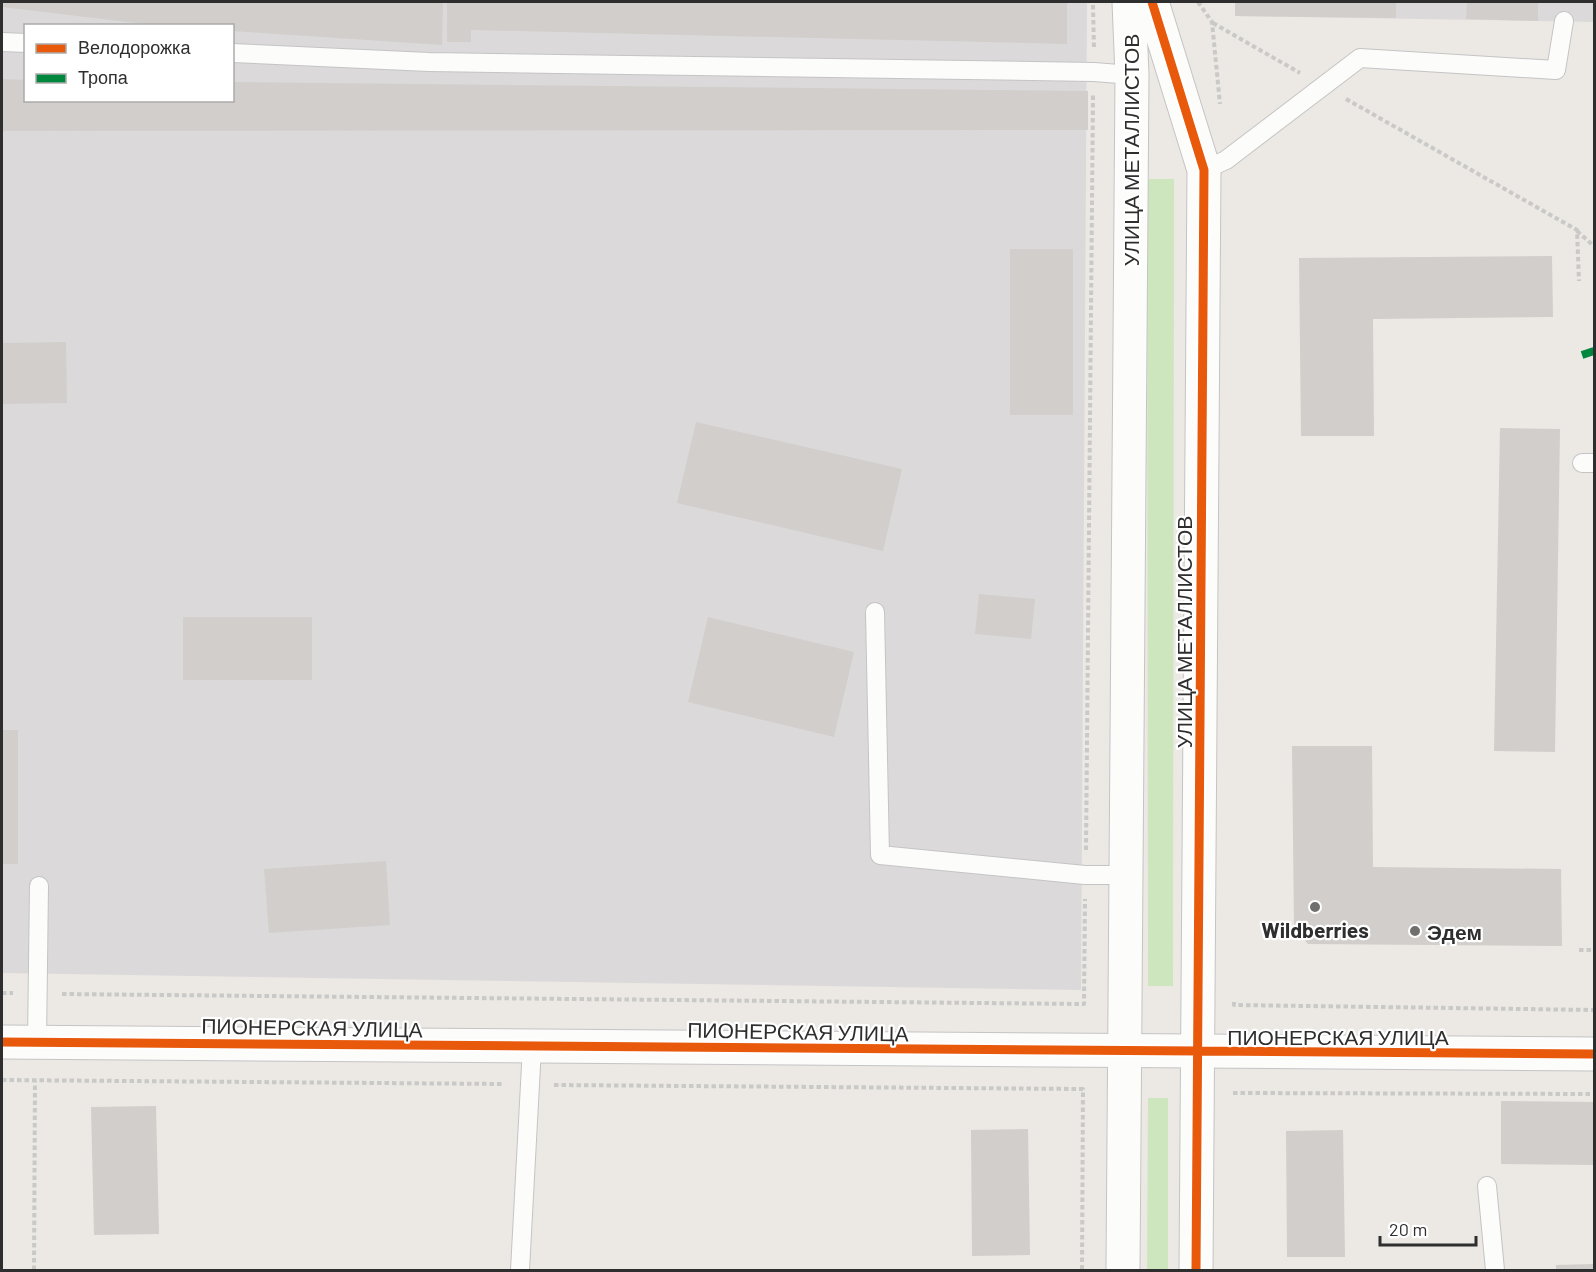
<svg xmlns="http://www.w3.org/2000/svg" width="1596" height="1272" font-family="Barlow,sans-serif">
  <style>
    .industrial { fill: #dcd9db; fill-rule: evenodd }
    .green { fill: #cee6be }
    .building { fill: #d1cecb }
    .lines { fill: none; stroke-linecap: round; stroke-linejoin: round }
    .service-casing { stroke: #c5c4c5; stroke-width: 20 }
    .minor-casing { stroke: #c5c4c5; stroke-width: 35 }
    .tertiary-casing { stroke: #c5c4c5; stroke-width: 35 }
    .path { stroke: #c9c9c8; stroke-width: 4; stroke-dasharray: 4.5 3; stroke-linecap: butt }
    .service { stroke: #fcfcfb; stroke-width: 18 }
    .minor { stroke: #fcfcfb; stroke-width: 33 }
    .tertiary { stroke: #fcfcfb; stroke-width: 33 }
    .quiet { stroke: #00873e; stroke-width: 8; stroke-dasharray: 15 8; stroke-linecap: butt }
    .cycleway-casing { stroke: #fff; stroke-width: 13 }
    .cycleway { stroke: #e8590c; stroke-width: 9 }
    .poi-dot { fill: #706f6e; stroke: #fff; stroke-width: 2 }
    .labels { text-anchor: middle; dominant-baseline: central; stroke-width: 4.5; stroke-linejoin: round; paint-order: stroke }
    .street-label { font-size: 21px; fill: #2e2e2e; stroke: #fff }
    .poi-label { font-size: 21px; font-weight: bold; fill: #2e2e2e; stroke: #fff }
  </style>
  <rect width="100%" height="100%" fill="#ece8e4"/>
  <path class="industrial" d="M 2,2 L 1087,2 L 1081,990 L 2,973 ZM 26,26 L 232,26 L 232,100 L 26,100 Z
    M 1235,2 L 1594,2 L 1594,22 L 1235,16 Z"/>
  <path class="green" d="M 1147,179 L 1174,179 L 1173,986 L 1148,986 Z
    M 1148,1098 L 1168,1098 L 1168,1270 L 1147,1270 Z"/>
  <path class="building" d="M 2,2 L 443,2 L 442,45 L 232,31 L 232,26 L 161,26 L 2,7 Z
    M 447,2 L 1067,2 L 1067,44 L 471,30 L 471,42 L 447,42 Z
    M 1235,2 L 1396,2 L 1396,18 L 1235,16 Z
    M 1467,2 L 1538,2 L 1538,21 L 1466,19 Z
    M 2,79 L 26,80 L 26,100 L 232,100 L 232,82 L 1088,91 L 1088,130 L 2,131 Z
    M 1010,249 L 1073,249 L 1073,415 L 1010,415 Z
    M 1552,256 L 1553,317 L 1373,319 L 1374,436 L 1301,436 L 1299,258 Z
    M 66,342 L 67,403 L 2,404 L 2,343 Z
    M 696,422 L 902,469 L 883,551 L 677,503 Z
    M 1500,428 L 1560,429 L 1555,752 L 1494,751 Z
    M 979,594 L 1035,599 L 1031,639 L 975,634 Z
    M 183,617 L 312,617 L 312,680 L 183,680 Z
    M 708,617 L 854,652 L 834,737 L 688,702 Z
    M 2,730 L 18,730 L 18,864 L 2,864 Z
    M 1292,746 L 1372,746 L 1373,867 L 1561,869 L 1562,946 L 1308,944 L 1294,928 Z
    M 386,861 L 390,925 L 269,933 L 264,869 Z
    M 1501,1101 L 1594,1102 L 1594,1165 L 1501,1164 Z
    M 156,1106 L 159,1234 L 94,1235 L 91,1107 Z
    M 1028,1129 L 1030,1255 L 972,1256 L 971,1130 Z
    M 1343,1130 L 1345,1257 L 1287,1257 L 1286,1131 Z
    M 1594,1264 L 1594,1270 L 1556,1270 L 1556,1265 Z"/>
  <g class="lines">
    <defs>
      <path id="service" d="M 2,42 L 26,43
        M 232,53 L 429,62 L 1094,72 L 1132,75
        M 1204,170 L 1226,160 L 1360,58 L 1556,70 L 1564,21
        M 1582,463 L 1594,463
        M 875,612 L 880,855 L 1085,875 L 1126,875
        M 37,1043 L 39,886
        M 1487,1186 L 1495,1270
        M 520,1270 L 532,1047"/>
      <path id="minor" d="M 2,1042 L 1594,1054"/>
      <path id="tertiary" d="M 1152,2 L 1204,170 L 1196,1270
        M 1123,1270 L 1132,75 L 1129,2"/>
    </defs>
    <use href="#service" class="service-casing"/>
    <use href="#minor" class="minor-casing"/>
    <use href="#tertiary" class="tertiary-casing"/>
    <path class="path" d="M 1198,2 L 1212,22 L 1220,104
      M 1093,5 L 1094,49
      M 1213,23 L 1300,73
      M 1346,99 L 1577,230 L 1579,281
      M 1577,231 L 1594,246
      M 1086,850 L 1093,95
      M 1579,950 L 1594,950
      M 2,993 L 13,993
      M 62,994 L 1084,1004 L 1085,899
      M 1234,1002 L 1234,1005 L 1594,1010
      M 2,1080 L 504,1084
      M 554,1085 L 1083,1089 L 1082,1270
      M 1233,1093 L 1594,1094
      M 34,1270 L 35,1081"/>
    <use href="#service" class="service"/>
    <use href="#minor" class="minor"/>
    <use href="#tertiary" class="tertiary"/>
    <path class="quiet" d="M 1582,355 L 1594,351"/>
    <defs>
      <path id="cycleway" d="M 1152,2 L 1204,170 L 1196,1270
        M 2,1042 L 1594,1054"/>
    </defs>
    <use href="#cycleway" class="cycleway-casing"/>
    <use href="#cycleway" class="cycleway"/>
  </g>
  <g class="poi-dot">
    <circle cx="1315" cy="907" r="6"/>
    <circle cx="1415" cy="931" r="6"/>
  </g>
  <g class="labels">
    <g class="street-label">
      <text transform="translate(1130 150) rotate(-90)">УЛИЦА МЕТАЛЛИСТОВ</text>
      <text transform="translate(1183 632) rotate(-90)">УЛИЦА МЕТАЛЛИСТОВ</text>
      <text transform="translate(312 1027) rotate(1)">ПИОНЕРСКАЯ УЛИЦА</text>
      <text transform="translate(798 1031) rotate(1)">ПИОНЕРСКАЯ УЛИЦА</text>
      <text x="1338" y="1036">ПИОНЕРСКАЯ УЛИЦА</text>
    </g>
    <g class="poi-label">
      <text x="1315" y="929">Wildberries</text>
      <text x="1427" y="931" text-anchor="start">Эдем</text>
    </g>
  </g>
  <rect width="1596" height="1272" fill="none" stroke="#2e2e2e" stroke-width="6"/>
  <rect x="24" y="24" width="210" height="78" fill="#ffffff" stroke="#ababab" stroke-width="1.5"/>
  <rect x="36" y="44" width="30" height="9" fill="#e8590c" stroke="#ababab" stroke-width="1.5"/>
  <text x="78" y="54" font-size="18" fill="#2e2e2e">Велодорожка</text>
  <rect x="36" y="74" width="30" height="9" fill="#00873e" stroke="#ababab" stroke-width="1.5"/>
  <text x="78" y="84" font-size="18" fill="#2e2e2e">Тропа</text>
  <path d="M1380 1236v9h96v-9" fill="none" stroke="#2e2e2e" stroke-width="3"/>
  <text x="1389" y="1236" font-size="18" fill="#2e2e2e" stroke="#ffffff" stroke-width="4.5" paint-order="stroke">20 m</text>
</svg>
